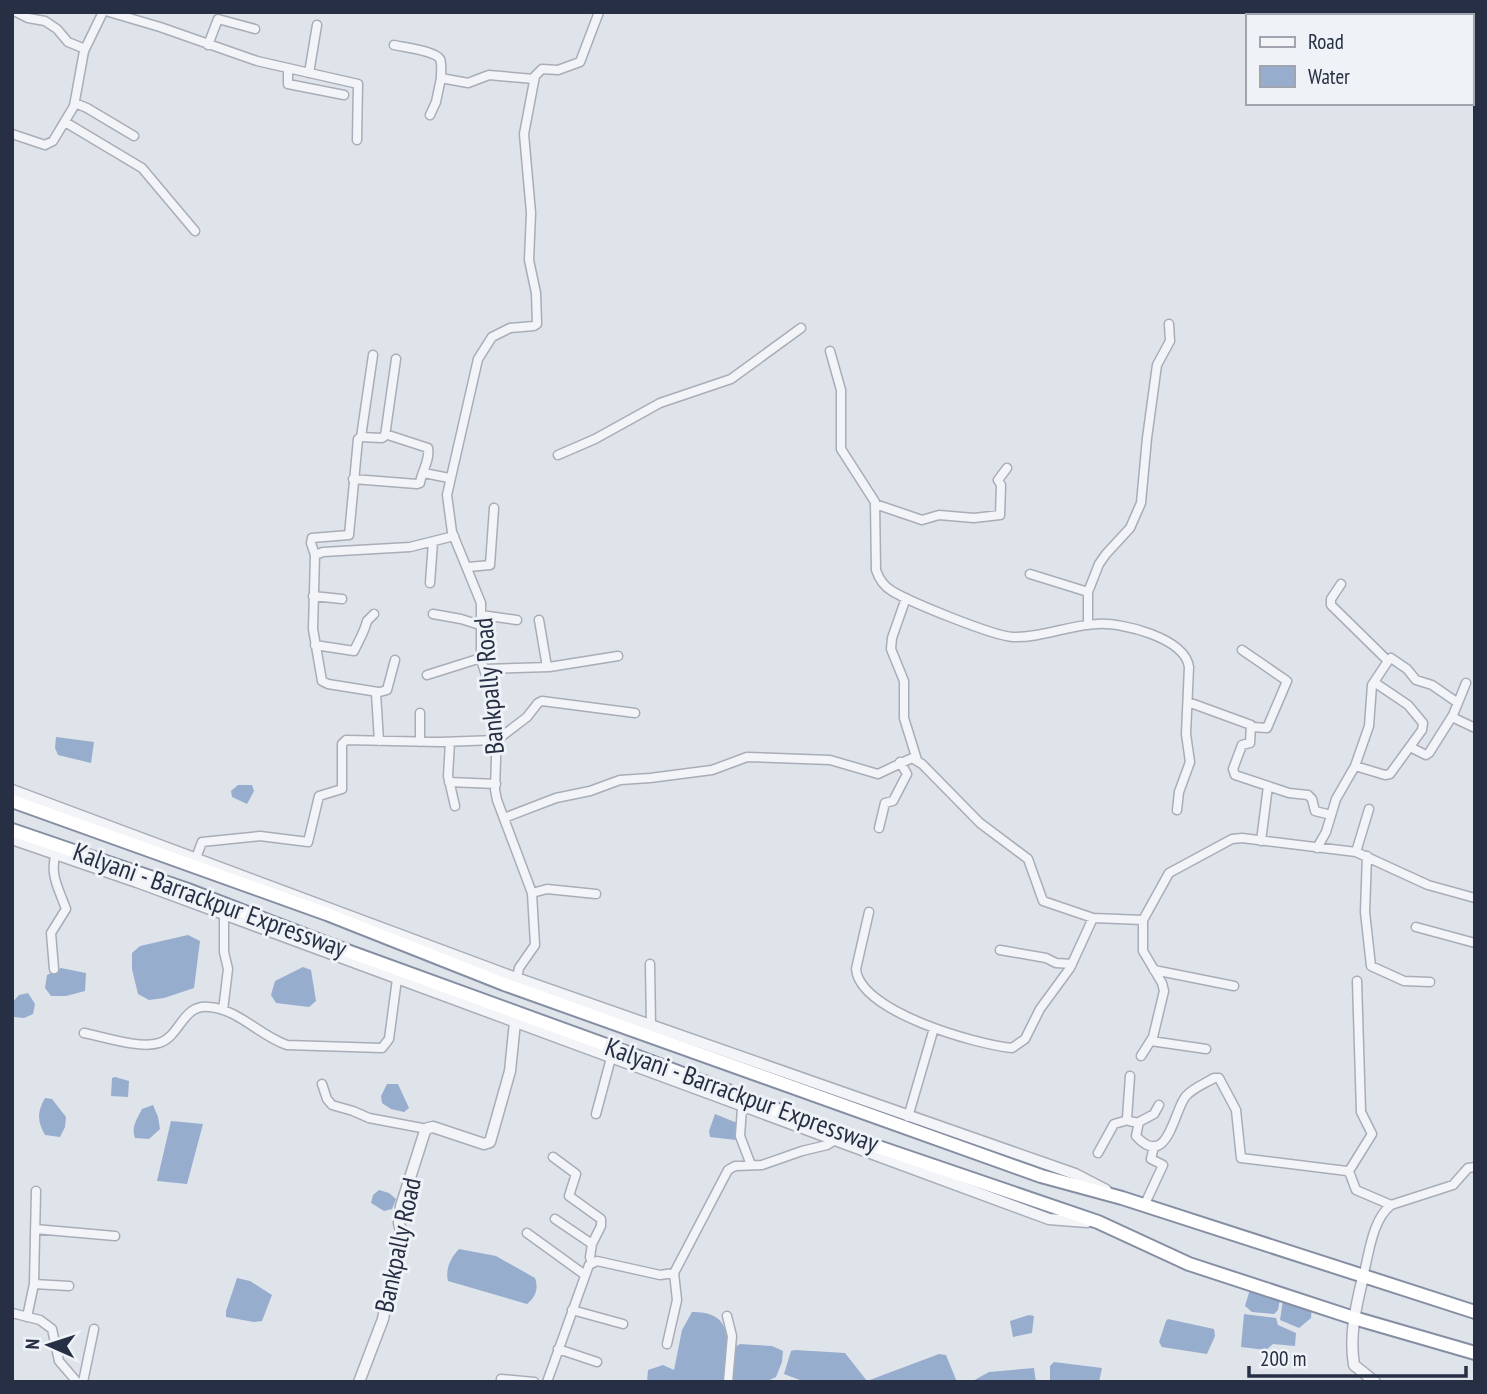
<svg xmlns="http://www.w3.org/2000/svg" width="1487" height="1394" font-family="'PT Sans Narrow',sans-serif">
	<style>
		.water { fill: #96adce }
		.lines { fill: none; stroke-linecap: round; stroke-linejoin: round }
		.minor-casing { stroke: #a8adb8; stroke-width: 11 }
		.tertiary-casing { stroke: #a8adb8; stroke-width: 13 }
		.trunk-casing { stroke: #858ea2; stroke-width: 16 }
		.minor { stroke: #f2f4f8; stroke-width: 8 }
		.tertiary { stroke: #f2f4f8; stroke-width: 10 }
		.trunk { stroke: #fff; stroke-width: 12 }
		.labels { text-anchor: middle; stroke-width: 6; stroke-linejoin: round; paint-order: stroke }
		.street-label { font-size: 26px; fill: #262f43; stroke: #eff2f7 }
	</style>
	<rect width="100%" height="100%" fill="#dfe3ea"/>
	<path class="water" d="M56,737L94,742L91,763L58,755L55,748Z
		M238,785H252L254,791L247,804L232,797L231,791Z
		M188,935L200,941L194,988L164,998L149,1000L138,994L132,969V953L140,946Z
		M303,967L311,970L316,1001L309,1007L276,1003L271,995L275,981Z
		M61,968L86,973L85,991L66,996H51L45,988L47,975Z
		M28,993L35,1004L33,1014L24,1018L14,1017L12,1003L19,995Z
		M115,1077L129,1081L128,1097L111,1096L112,1078Z
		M387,1084H398L409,1108L404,1112L391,1109L382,1103L381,1096Z
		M45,1098L52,1099L66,1117L65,1127L60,1137L45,1135C37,1121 37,1112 45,1098Z
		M153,1105L158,1117L160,1129L149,1139L135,1138C131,1127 137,1119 142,1109Z
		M715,1114L742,1125L736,1140L710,1137L709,1131Z
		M171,1121L203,1124L187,1184L157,1181Z
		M379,1190L389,1193L396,1199L392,1209L384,1211L371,1203L373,1195Z
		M459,1249L496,1256L535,1278C539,1290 535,1297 527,1304L448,1281C445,1269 451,1257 459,1249Z
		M237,1278L250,1281L272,1295L262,1321L254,1322L226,1317V1311Z
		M1251,1286L1282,1289L1278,1310L1274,1314L1252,1312L1245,1306Z
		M1283,1300L1312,1306L1311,1318L1299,1328L1280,1320Z
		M692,1312C738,1311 727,1349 725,1382H647L648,1370L663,1365L674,1370L682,1330Z
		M1244,1314L1276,1318L1278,1325L1296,1333L1295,1346L1273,1344L1266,1350L1241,1347Z
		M1029,1315L1034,1316L1032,1333L1013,1337L1010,1321Z
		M1168,1319L1214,1329L1215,1336L1207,1354L1162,1347L1159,1342L1166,1321Z
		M740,1344L772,1346L783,1351L782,1362L776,1377L765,1382H731L735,1347Z
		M795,1350L845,1353L867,1381L939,1354L946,1355L957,1382H805L784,1374L791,1351Z
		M1054,1362L1102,1368L1099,1382H1050V1366Z
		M1034,1368L1036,1382H971L989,1372Z"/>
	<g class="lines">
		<g class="minor-casing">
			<path id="minor" d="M16,12L28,18L45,21L57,29L68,42L85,49
				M109,12L160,27L257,61L358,84L357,140
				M208,45L218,19L255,29
				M394,45C403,47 435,51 440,59C442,63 441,73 441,78
				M288,69V84L344,95
				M309,73L317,25
				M75,103L87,108L134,136
				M430,115L436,102L441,78L468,83L489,75L534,79
				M65,122L142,168L195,231
				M12,134L45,145L53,141L74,106L84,51L103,12
				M830,351L841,390V449L875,502L876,570C879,579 885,587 892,591C910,602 993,636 1013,637C1042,638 1069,625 1097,624C1122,622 1185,638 1189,667L1186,734L1190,762L1179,792L1177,810
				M361,437L373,355
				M558,455L595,439L660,403L731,379L801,328
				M424,473L449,478
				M353,479L417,484L420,483C422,470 430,461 428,448L385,434
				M875,504L922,520L939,515L974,518L1000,515L1001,485L998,480L1007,468
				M315,555L311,543L312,538L349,535L358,439L361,437L382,438L385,436L396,359
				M468,567L490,565L494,508
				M1030,574L1088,592
				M430,583L433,542
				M1341,584L1331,599V605L1388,661
				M313,596L342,599
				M906,598L892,638L891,649L904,681V718L917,760
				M433,614L461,619L480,625
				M481,615L517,620
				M539,620L547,667
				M1088,625V592L1099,564L1106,554L1130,528L1141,503L1147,438L1157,365L1170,341L1169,324
				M315,645L354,651C359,640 364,633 367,621L374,614
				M1242,650L1287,681L1267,728L1252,727
				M485,669L549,667L618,656
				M427,675L481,658
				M378,692L328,684L322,681L313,629L315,555L323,552L410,547L454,536
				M1188,702L1251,725L1250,743L1242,745L1233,769L1235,775L1289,793L1308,795L1312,799L1315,811L1331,815
				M420,713V742
				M1452,717L1475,728
				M379,741L376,693L387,690L395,660
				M450,742L448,776L455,806
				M1410,747L1426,755L1429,753L1453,715L1466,683
				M1355,766L1385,775L1390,774L1422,730L1423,723L1408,705L1374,682
				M449,782L496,784
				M504,818L556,798L590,791L620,780L650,778L712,770L747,757L830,760L878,774L912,758L922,764L980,823L1028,859L1043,901L1093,918L1143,920L1169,873L1232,839L1242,838L1356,852L1428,885L1475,898
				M879,828L885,803L893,801L907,774L900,762
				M1261,841L1268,786
				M1317,848L1326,832L1336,799L1355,766L1369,726L1372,685L1388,661L1391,658L1407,669L1416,680L1432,685L1458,703
				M1356,852L1369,809
				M1367,856L1365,912L1371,966L1404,981L1430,982
				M196,858L202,842L260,836L308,842L319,796L342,789V744L346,740L440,742L497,740L527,717L538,703L542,701L635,713
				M532,893L547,889L596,894
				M869,912L856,969C860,1012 975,1044 1012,1048L1025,1039L1040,1009L1070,968L1093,918
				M1416,927L1475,943
				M1000,950L1046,958L1056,963L1072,964
				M650,964L651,1026
				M54,969L51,933L66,909C59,889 49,874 56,853
				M1154,970L1234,986
				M517,978L519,968L535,945L532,893L497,800L495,790L497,727L489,684L481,660V603L452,532L447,495L478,359L492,337L510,328L534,326L537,324L536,293L529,260L531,213L524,134L535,76L542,69L558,70L580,62L599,12
				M223,1010L228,969L224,952V915
				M84,1033C104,1037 140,1049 159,1043C181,1036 182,1004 209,1007C238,1009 260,1036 287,1045L382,1048L389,1039L397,979
				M1151,1041L1206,1049
				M1141,1056L1153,1037L1164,991L1162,983L1143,951V920
				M1130,1076L1127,1118L1129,1121L1139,1123
				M322,1084L327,1099L332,1105L353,1111L369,1118L427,1129
				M1159,1105L1154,1114L1139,1122L1136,1136C1168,1171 1174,1109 1186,1096C1193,1088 1206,1083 1214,1078H1219L1236,1110L1241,1158L1347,1171L1350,1174L1356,1190L1391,1205
				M742,1108L740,1136L751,1165
				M596,1114L611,1058
				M908,1117L934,1028
				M1098,1153L1114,1124L1128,1120
				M553,1157L576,1174L569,1196L601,1219V1226L592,1244
				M1349,1171L1372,1134L1361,1112L1357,981
				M1144,1206L1163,1165L1151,1159L1154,1146
				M555,1219L592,1244L590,1257L592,1263
				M35,1229L115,1236
				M527,1233L585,1275
				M1363,1277C1369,1254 1372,1220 1391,1205L1453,1185L1468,1168L1475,1167
				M34,1284L69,1286
				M572,1310L623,1324
				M12,1313L40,1320L52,1329L59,1361L77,1382
				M727,1316L732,1336L728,1382
				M27,1317L34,1284L36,1191
				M667,1344L677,1300L674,1273
				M558,1349L597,1362
				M501,1379L534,1382
				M83,1382L94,1329
				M547,1382L589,1265L597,1261L660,1275L674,1273L728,1170L735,1166L762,1165L802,1151L827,1145L835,1140"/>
		</g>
		<g class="tertiary-casing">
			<path id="tertiary" d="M12,790L505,974L1075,1174L1106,1190
				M12,839L137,882L1049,1219L1087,1222
				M1363,1277C1356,1307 1349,1334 1354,1365L1375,1382
				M359,1382L383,1319L391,1278L403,1238L399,1223L401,1206L425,1131L428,1128L433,1127L484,1144L490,1142L510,1071L515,1022"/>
		</g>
		<g class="trunk-casing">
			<path id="trunk" d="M12,801L327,914L504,984L1041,1176L1122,1198L1475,1312
				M12,830L188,890L328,944L625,1052L843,1135L1098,1222L1189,1264L1354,1318L1475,1353"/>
		</g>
		<use href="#minor" class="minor"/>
		<use href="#tertiary" class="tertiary"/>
		<use href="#trunk" class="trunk"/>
	</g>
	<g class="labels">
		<g class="street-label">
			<text transform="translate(489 686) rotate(-95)" y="9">Bankpally Road</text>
			<text transform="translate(210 900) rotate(20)" y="9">Kalyani - Barrackpur Expressway</text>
			<text transform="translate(742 1095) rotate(20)" y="9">Kalyani - Barrackpur Expressway</text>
			<text transform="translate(398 1245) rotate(-78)" y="9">Bankpally Road</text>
		</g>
	</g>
	<rect width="1487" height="1394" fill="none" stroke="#262f43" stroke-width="28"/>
	<rect x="1246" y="14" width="228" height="91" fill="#eff2f7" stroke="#9fa4af" stroke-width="2"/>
	<rect x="1260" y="37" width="35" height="10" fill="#f2f4f8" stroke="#9fa4af" stroke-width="2"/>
	<text x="1308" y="49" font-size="21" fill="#262f43">Road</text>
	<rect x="1260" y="66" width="35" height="21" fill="#96adce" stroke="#9fa4af" stroke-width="2"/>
	<text x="1308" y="84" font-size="21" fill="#262f43">Water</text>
	<g transform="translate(49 1345) rotate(273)" stroke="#eff2f7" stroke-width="5" paint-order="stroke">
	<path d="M0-5L12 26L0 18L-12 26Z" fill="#262f43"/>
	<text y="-10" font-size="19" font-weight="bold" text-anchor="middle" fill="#262f43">N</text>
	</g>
	<path d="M1249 1366v10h217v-10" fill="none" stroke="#262f43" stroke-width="3.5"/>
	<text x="1260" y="1366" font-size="21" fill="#262f43" stroke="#eff2f7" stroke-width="5" paint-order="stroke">200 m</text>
</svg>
